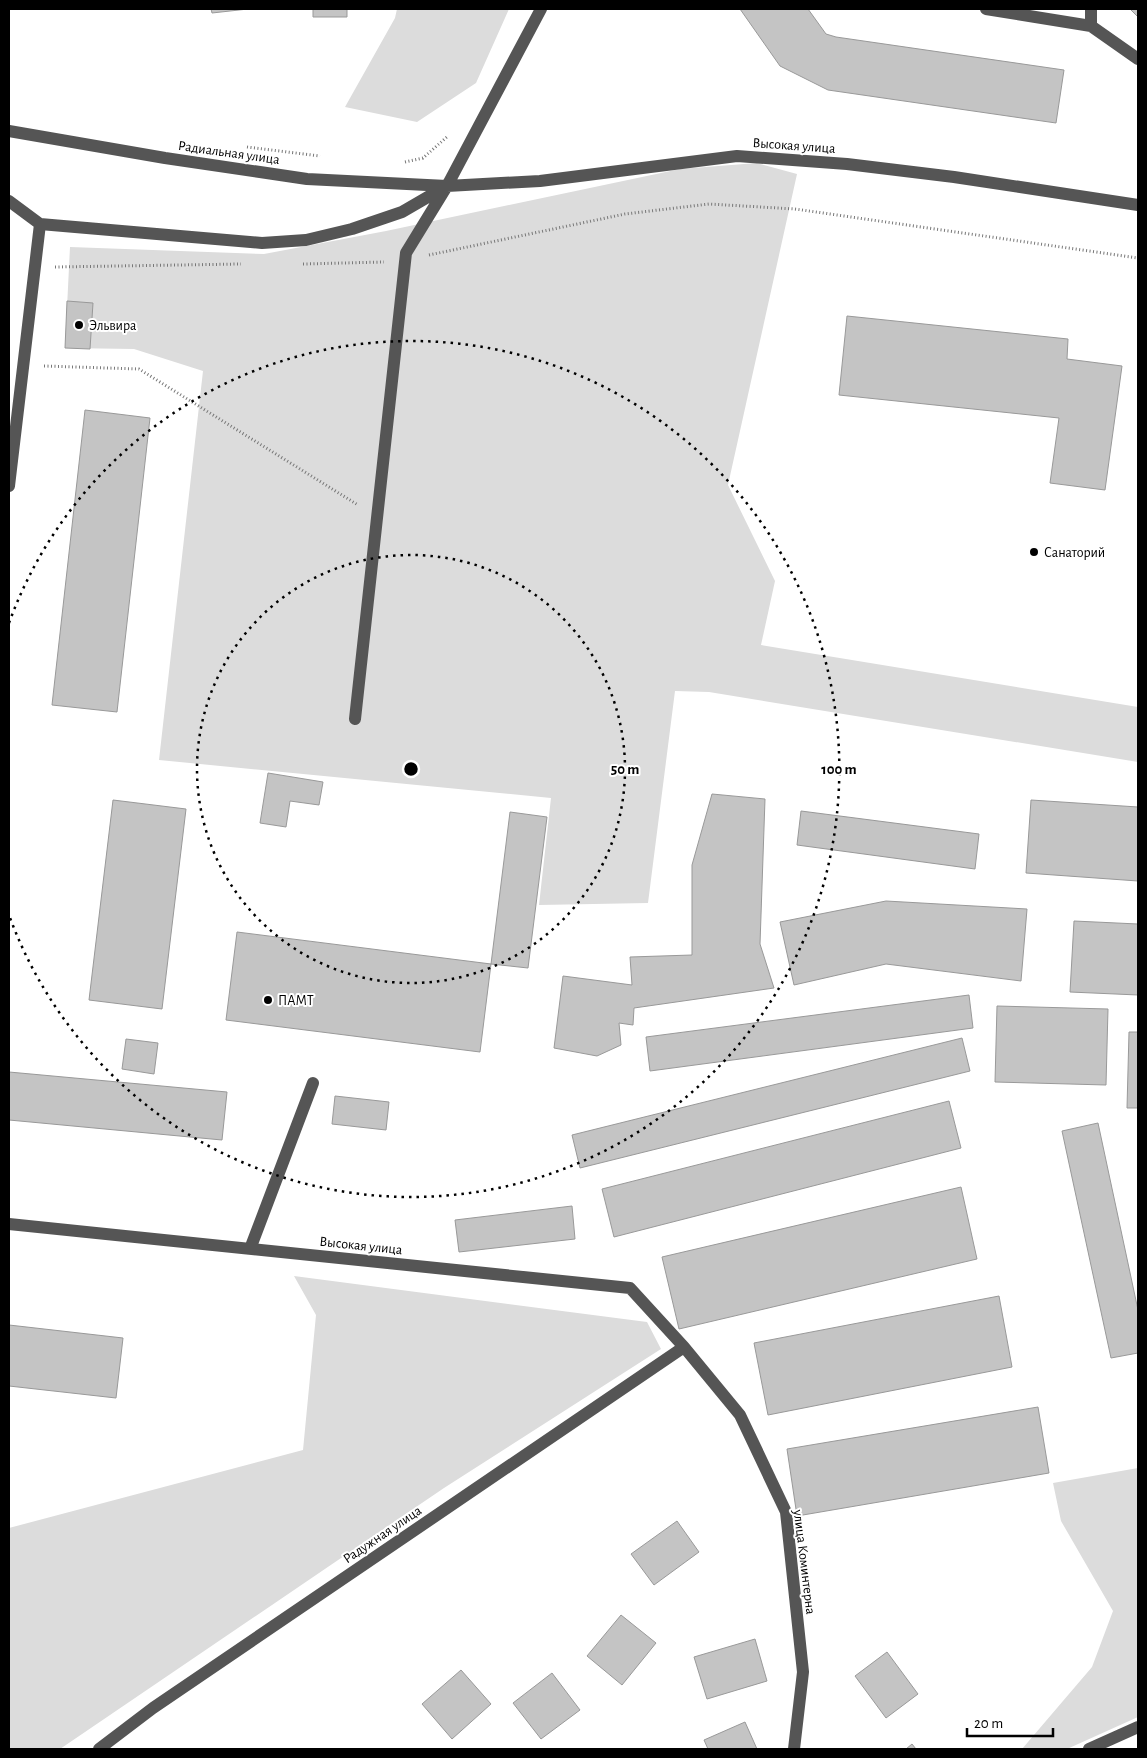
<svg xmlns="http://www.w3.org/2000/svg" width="1147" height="1758" font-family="'Alegreya Sans',sans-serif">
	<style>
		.green { fill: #dcdcdc }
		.building { fill: #c4c4c4; stroke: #999 }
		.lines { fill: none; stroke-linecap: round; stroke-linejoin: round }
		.path { stroke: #777; stroke-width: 3; stroke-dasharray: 1 2.5; stroke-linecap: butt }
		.minor { stroke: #555; stroke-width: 12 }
		.ring { fill: none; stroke: #000; stroke-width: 2.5; stroke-dasharray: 2.5 5 }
		.poi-dot { fill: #000; stroke: #fff; stroke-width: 2 }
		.labels { text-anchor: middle; stroke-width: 4; stroke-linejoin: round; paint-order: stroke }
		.street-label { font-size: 14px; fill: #000; stroke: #fff }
		.poi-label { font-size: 14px; fill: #000; stroke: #fff; text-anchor: start }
		.centre { fill: #000; stroke: #fff; stroke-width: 2.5 }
		.ring-label { font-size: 15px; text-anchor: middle; font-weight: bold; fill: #000; stroke: #fff; stroke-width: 4; stroke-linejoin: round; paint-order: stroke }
	</style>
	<rect width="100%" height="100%" fill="#fff"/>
	<path class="green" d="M397,9H509L476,83L417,122L345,107L395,18Z
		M757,163L797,174L728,485L775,581L761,645L1138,707V762L709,692L675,691L648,903L539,905L551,798L159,760L203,371L134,349L65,348L70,247L264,254L386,231L680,169Z
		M294,1276L647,1322L661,1349L444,1488L60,1749H9V1528L303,1450L316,1315Z
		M1138,1468V1717L1067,1749H1022L1092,1667L1113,1611L1061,1521L1053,1483Z"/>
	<path class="building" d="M211,9H248L212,13Z
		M313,9H347V17H313Z
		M740,9H808L826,34L836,37L1064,70L1056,123L828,90L780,66Z
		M1130,9H1138V17Z
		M67,301L93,303L90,349L65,348Z
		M847,316L1068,339L1067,359L1122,366L1105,490L1050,483L1059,418L839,395Z
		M85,410L150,418L117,712L52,705Z
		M268,773L323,782L319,805L290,801L286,827L260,823Z
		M712,794L765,799L760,944L774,988L634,1008L633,1025L619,1023L621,1045L597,1056L554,1048L563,976L632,985L630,957L692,955V865Z
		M113,800L186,809L162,1009L89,1000Z
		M1031,800L1138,807V881L1026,873Z
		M801,811L979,834L975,869L797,845Z
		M510,812L547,817L528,968L491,964Z
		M886,901L1027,909L1021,981L886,964L794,985L780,922Z
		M1074,921L1138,924V995L1070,992Z
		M237,932L491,964L480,1052L226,1020Z
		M969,995L973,1028L650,1071L646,1037Z
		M997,1006L1108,1009L1106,1085L995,1082Z
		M1129,1032H1138V1108H1127Z
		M962,1038L970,1071L580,1168L572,1135Z
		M126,1039L158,1043L154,1074L122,1069Z
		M9,1072L227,1092L222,1140L9,1120Z
		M335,1096L389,1102L386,1130L332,1124Z
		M949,1101L961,1148L614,1237L602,1189Z
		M1098,1123L1138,1310V1353L1111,1358L1062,1131Z
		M961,1187L977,1259L679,1329L662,1257Z
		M572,1206L575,1239L459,1252L455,1220Z
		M999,1296L1012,1367L768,1415L754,1343Z
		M9,1325L123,1338L116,1398L9,1386Z
		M1038,1407L1049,1473L797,1516L787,1449Z
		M677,1521L699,1552L654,1585L631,1554Z
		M621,1615L656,1643L622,1685L587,1656Z
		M755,1639L767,1681L707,1699L694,1657Z
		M887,1652L918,1694L886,1718L855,1676Z
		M461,1670L491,1704L452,1739L422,1704Z
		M552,1673L580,1710L541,1739L513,1703Z
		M745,1722L757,1749H708L704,1740Z
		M912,1744L916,1749H906Z"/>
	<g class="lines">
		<path class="path" d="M247,147L320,156
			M405,162L423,158L448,136
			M429,255L625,214L709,204L795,209L1138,258
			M303,264L384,262
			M55,267L241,264
			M44,366L139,369L358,505"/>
		<path class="minor" d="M986,9L1091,26L1138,59
			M1091,9V26
			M9,131L165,158L307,179L447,186L540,181L737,156L847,164L954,177L1138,205
			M9,201L40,224
			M40,224L262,243L306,240L352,229L402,212L445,187
			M9,486L40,224
			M355,719L406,253L447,186L541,9
			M9,1224L630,1288L684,1347L740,1415L786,1512L803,1672L794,1749
			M250,1249L313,1083
			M99,1749L153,1708L684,1347
			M1089,1749L1138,1727"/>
	</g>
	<g class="ring">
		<circle cx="411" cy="769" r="214"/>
		<path d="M9 623A428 428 0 1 1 9 915"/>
	</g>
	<g class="poi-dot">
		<circle cx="79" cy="325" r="5"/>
		<circle cx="1034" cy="552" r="5"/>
		<circle cx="268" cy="1000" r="5"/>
	</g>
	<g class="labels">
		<g class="street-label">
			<text transform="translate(794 145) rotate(4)" y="5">Высокая улица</text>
			<text transform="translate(229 152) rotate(8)" y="5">Радиальная улица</text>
			<text transform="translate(361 1245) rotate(6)" y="5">Высокая улица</text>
			<text transform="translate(382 1534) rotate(-34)" y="5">Радужная улица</text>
			<text transform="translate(805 1562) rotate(83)" y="5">улица Коминтерна</text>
		</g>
		<g class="poi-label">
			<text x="89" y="330">Эльвира</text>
			<text x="1044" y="557">Санаторий</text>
			<text x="278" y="1005">ПАМТ</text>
		</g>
	</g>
	<circle cx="411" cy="769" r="8" class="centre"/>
	<g class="ring-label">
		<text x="625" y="774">50 m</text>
		<text x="839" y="774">100 m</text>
	</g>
	<rect width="1147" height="1758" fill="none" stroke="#000000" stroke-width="20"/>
	<path d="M967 1728v8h86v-8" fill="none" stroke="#000000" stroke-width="2.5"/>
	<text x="974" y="1728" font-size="15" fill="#000000" stroke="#ffffff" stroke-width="4" paint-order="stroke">20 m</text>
</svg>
